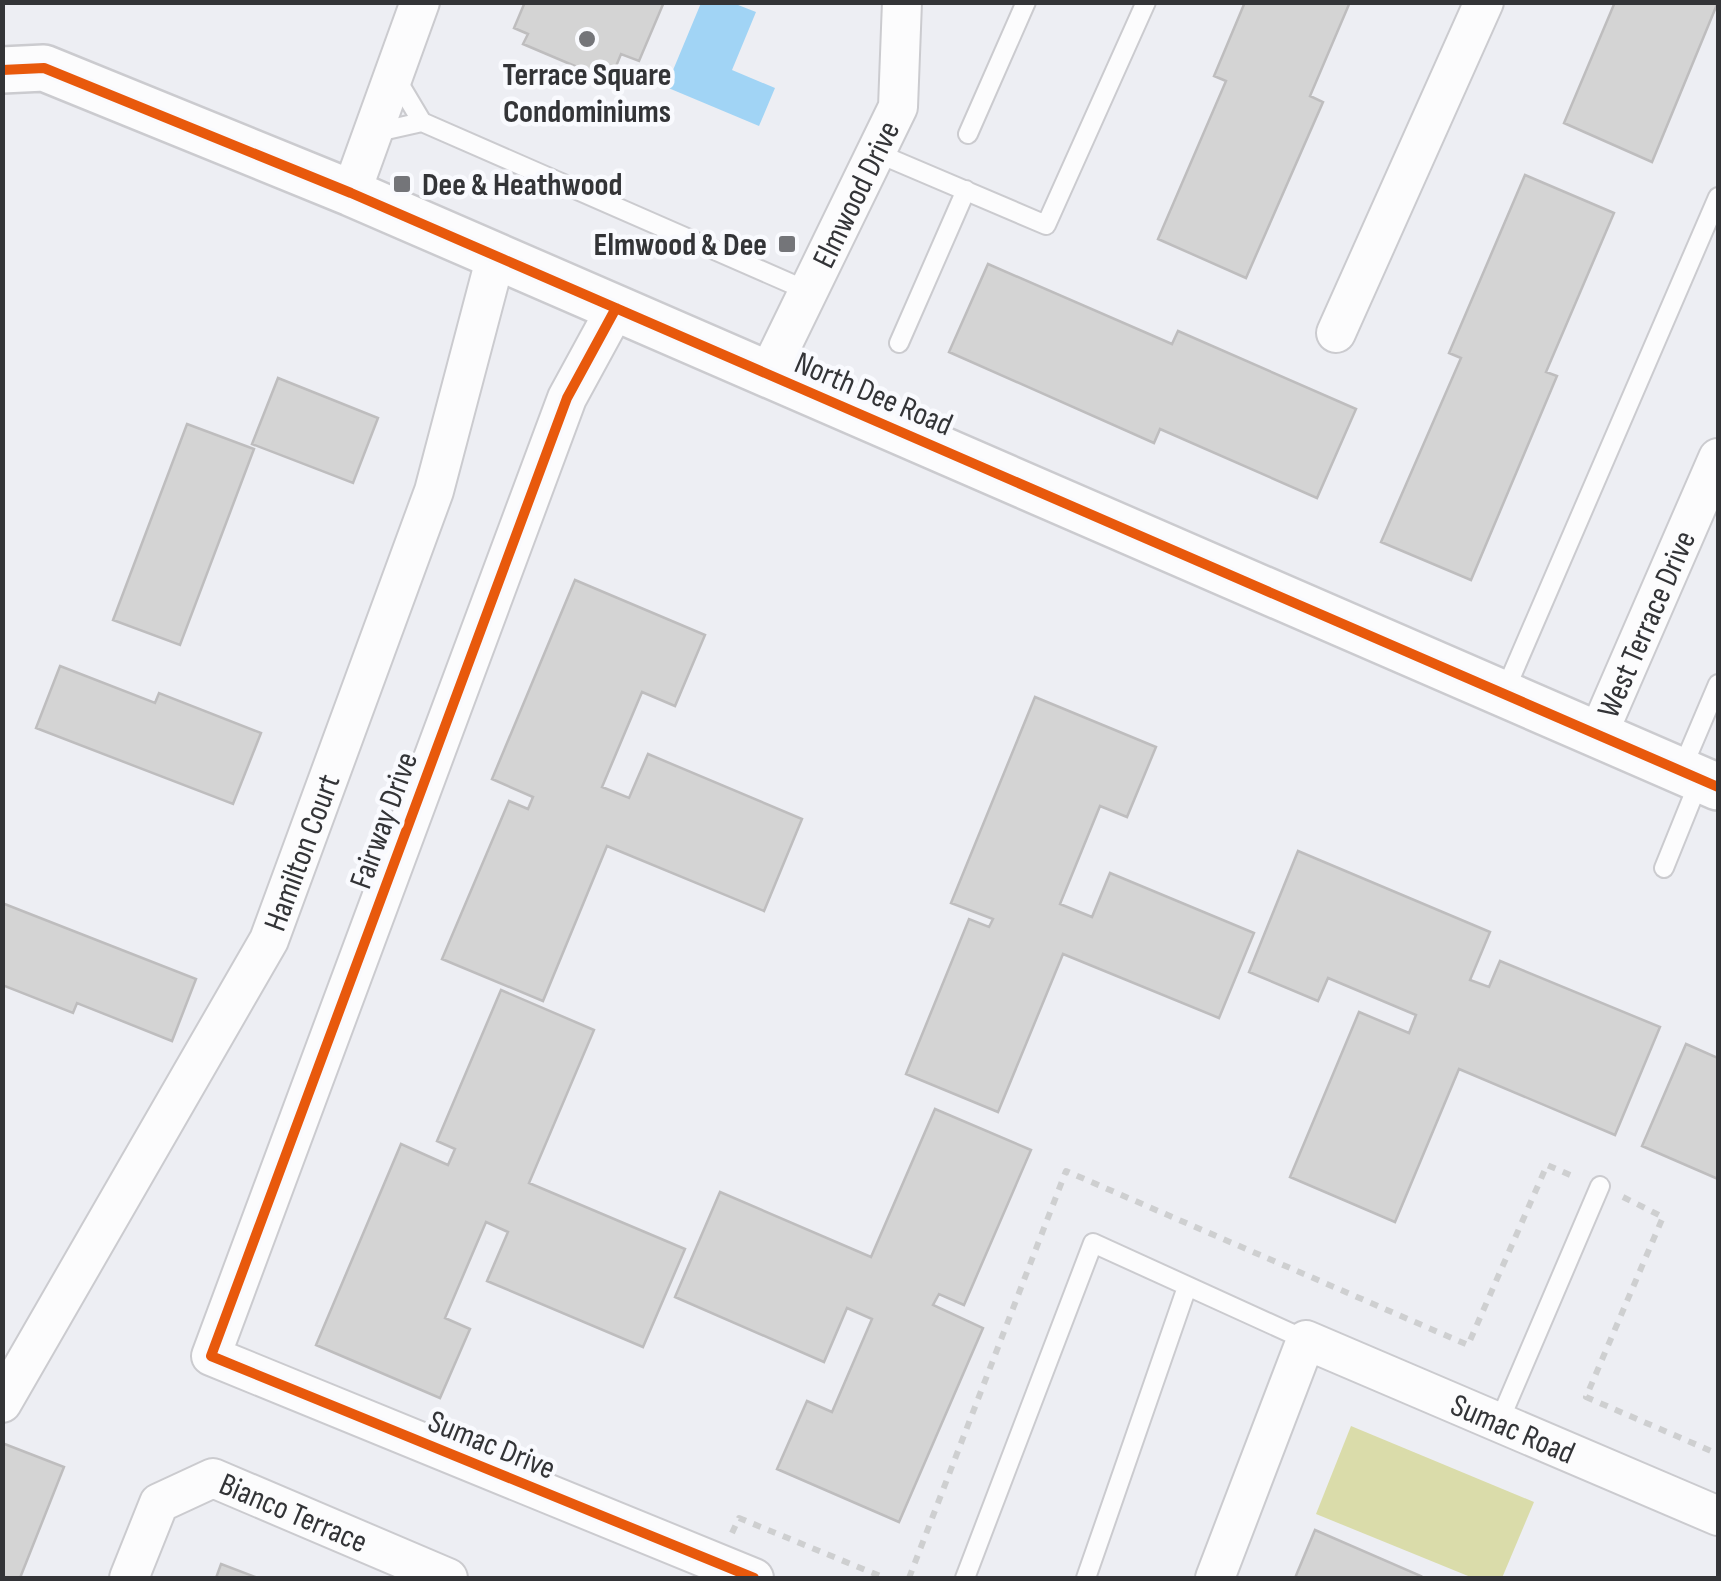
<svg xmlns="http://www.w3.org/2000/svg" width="1721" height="1581" font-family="'Sofia Sans Condensed',sans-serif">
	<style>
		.green { fill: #dadcaa }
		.water { fill: #a1d4f5 }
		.building { fill: #d4d4d4; stroke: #bebdbe; stroke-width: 2.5 }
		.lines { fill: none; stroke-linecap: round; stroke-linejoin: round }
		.service-casing { stroke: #cbcbcf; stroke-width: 22 }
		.minor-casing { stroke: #cbcbcf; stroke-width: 42 }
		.tertiary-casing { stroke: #cbcbcf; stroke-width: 50 }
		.path { stroke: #cecfd0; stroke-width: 6; stroke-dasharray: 8 8; stroke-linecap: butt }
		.service { stroke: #fcfcfd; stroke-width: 18 }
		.minor { stroke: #fcfcfd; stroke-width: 38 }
		.tertiary { stroke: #fcfcfd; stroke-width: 45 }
		.cycleway-casing { stroke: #f9fafe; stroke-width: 16 }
		.cycleway { stroke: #e8590c; stroke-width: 10 }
		.poi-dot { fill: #747579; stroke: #f9fafe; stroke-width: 4 }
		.labels { text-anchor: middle; stroke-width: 9; stroke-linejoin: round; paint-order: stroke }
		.poi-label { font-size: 32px; font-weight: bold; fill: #333437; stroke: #f9fafe }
		.street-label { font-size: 32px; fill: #333437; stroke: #f9fafe }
	</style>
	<rect width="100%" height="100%" fill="#edeef3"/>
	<path class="green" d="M1351,1426L1534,1502L1502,1578H1473L1316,1514Z"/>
	<path class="water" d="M701,3H733L756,12L732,70L775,88L759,126L666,87Z"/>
	<path class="building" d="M525,2H664L639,61L621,54L610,81L523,44L528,34L514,28Z
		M1245,2H1350L1310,96L1323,102L1246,278L1158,239L1226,81L1214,76Z
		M1615,2H1718L1652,162L1564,123Z
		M1525,175L1614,213L1546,372L1557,376L1471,580L1381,542L1461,358L1449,353Z
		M988,264L1172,344L1178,331L1356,409L1317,498L1160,429L1154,443L949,352Z
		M278,378L378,418L353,483L252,444Z
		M187,424L254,449L180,645L113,620Z
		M575,580L705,635L675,706L642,692L602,787L629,798L648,754L802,819L764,911L607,846L543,1001L442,959L509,801L528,809L533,797L492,779Z
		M60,666L155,703L159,693L261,733L233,804L36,728Z
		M1035,697L1156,747L1127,817L1100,806L1060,904L1092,917L1110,873L1254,933L1219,1018L1063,954L998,1112L906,1074L969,919L989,927L993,919L951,903Z
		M1298,851L1490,932L1470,980L1489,987L1500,961L1660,1027L1615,1135L1459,1069L1395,1222L1290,1177L1359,1012L1409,1033L1416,1015L1328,978L1318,1001L1249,972Z
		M2,903L196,979L172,1041L77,1003L73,1013L2,985Z
		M501,990L594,1030L529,1183L685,1249L643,1347L487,1281L508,1232L486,1222L445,1318L470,1329L440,1398L316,1345L401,1144L448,1165L455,1149L437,1141Z
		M1686,1044L1718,1058V1179L1642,1146Z
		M935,1109L1031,1150L964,1305L939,1294L933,1305L983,1328L899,1522L777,1469L807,1401L832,1412L872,1319L847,1308L824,1362L675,1297L720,1192L871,1257Z
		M2,1443L64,1467L20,1578H2Z
		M1315,1530L1421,1576L1420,1578H1295Z
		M221,1564L258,1578H216Z"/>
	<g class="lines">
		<g class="service-casing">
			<path id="service" d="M397,80L422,122L808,291
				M373,133L422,122
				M968,134L1026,2
				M877,153L1046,225L1146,2
				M899,343L966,190
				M1504,693L1718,197
				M1681,771L1718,684
				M1664,868L1700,779
				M1499,1422L1600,1186
				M965,1578L1093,1243L1306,1340
				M1086,1578L1187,1287"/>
		</g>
		<g class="minor-casing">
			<g id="minor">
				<path d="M351,193L420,2"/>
				<path d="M616,308L567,398L211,1356L754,1578"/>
				<path d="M1336,333L1484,2"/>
				<path id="s1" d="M768,374L898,107L902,2"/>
				<path id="s2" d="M1598,734L1718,458"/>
				<path id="s3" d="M2,1403L269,940L434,491L496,256"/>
				<path id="s4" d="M129,1578L159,1503L213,1478L448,1578"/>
				<path id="s5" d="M1215,1578L1306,1340L1718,1516"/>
			</g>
		</g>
		<g class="tertiary-casing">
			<path id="tertiary" d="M2,70L44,68L351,193L1718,787"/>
		</g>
		<path class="path" d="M1623,1197L1663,1217L1586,1397L1718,1454
			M732,1533L739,1518L885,1578
			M909,1578L1066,1171L1468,1345L1547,1165L1575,1177"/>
		<use href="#service" class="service"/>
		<use href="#minor" class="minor"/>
		<use href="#tertiary" class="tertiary"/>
		<g class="cycleway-casing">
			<path id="cycleway" d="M2,70L44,68L351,193L1718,787
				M616,308L567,398L211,1356L754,1578"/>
		</g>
		<use href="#cycleway" class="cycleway"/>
	</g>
	<g class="poi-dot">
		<circle cx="587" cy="39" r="10"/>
		<rect x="392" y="174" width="20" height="20" rx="5"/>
		<rect x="777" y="234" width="20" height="20" rx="5"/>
	</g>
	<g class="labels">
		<g class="poi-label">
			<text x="587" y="85">Terrace Square<tspan x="587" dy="37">Condominiums</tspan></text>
			<text x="422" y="195" text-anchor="start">Dee &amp; Heathwood</text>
			<text x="767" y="255" text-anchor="end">Elmwood &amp; Dee</text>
		</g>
		<g class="street-label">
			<text dy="11" stroke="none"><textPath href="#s1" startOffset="200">Elmwood Drive</textPath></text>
			<text transform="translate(874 393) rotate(23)" y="11">North Dee Road</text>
			<text dy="11" stroke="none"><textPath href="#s2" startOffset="120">West Terrace Drive</textPath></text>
			<text transform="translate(383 820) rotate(-70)" y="11">Fairway Drive</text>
			<text dy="11" stroke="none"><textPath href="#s3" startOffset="628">Hamilton Court</textPath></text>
			<text dy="11" stroke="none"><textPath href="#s5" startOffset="480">Sumac Road</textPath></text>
			<text transform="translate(492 1444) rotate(22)" y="11">Sumac Drive</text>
			<text dy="11" stroke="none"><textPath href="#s4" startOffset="228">Bianco Terrace</textPath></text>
		</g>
	</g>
	<rect width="1721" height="1581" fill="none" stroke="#333437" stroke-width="10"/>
</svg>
